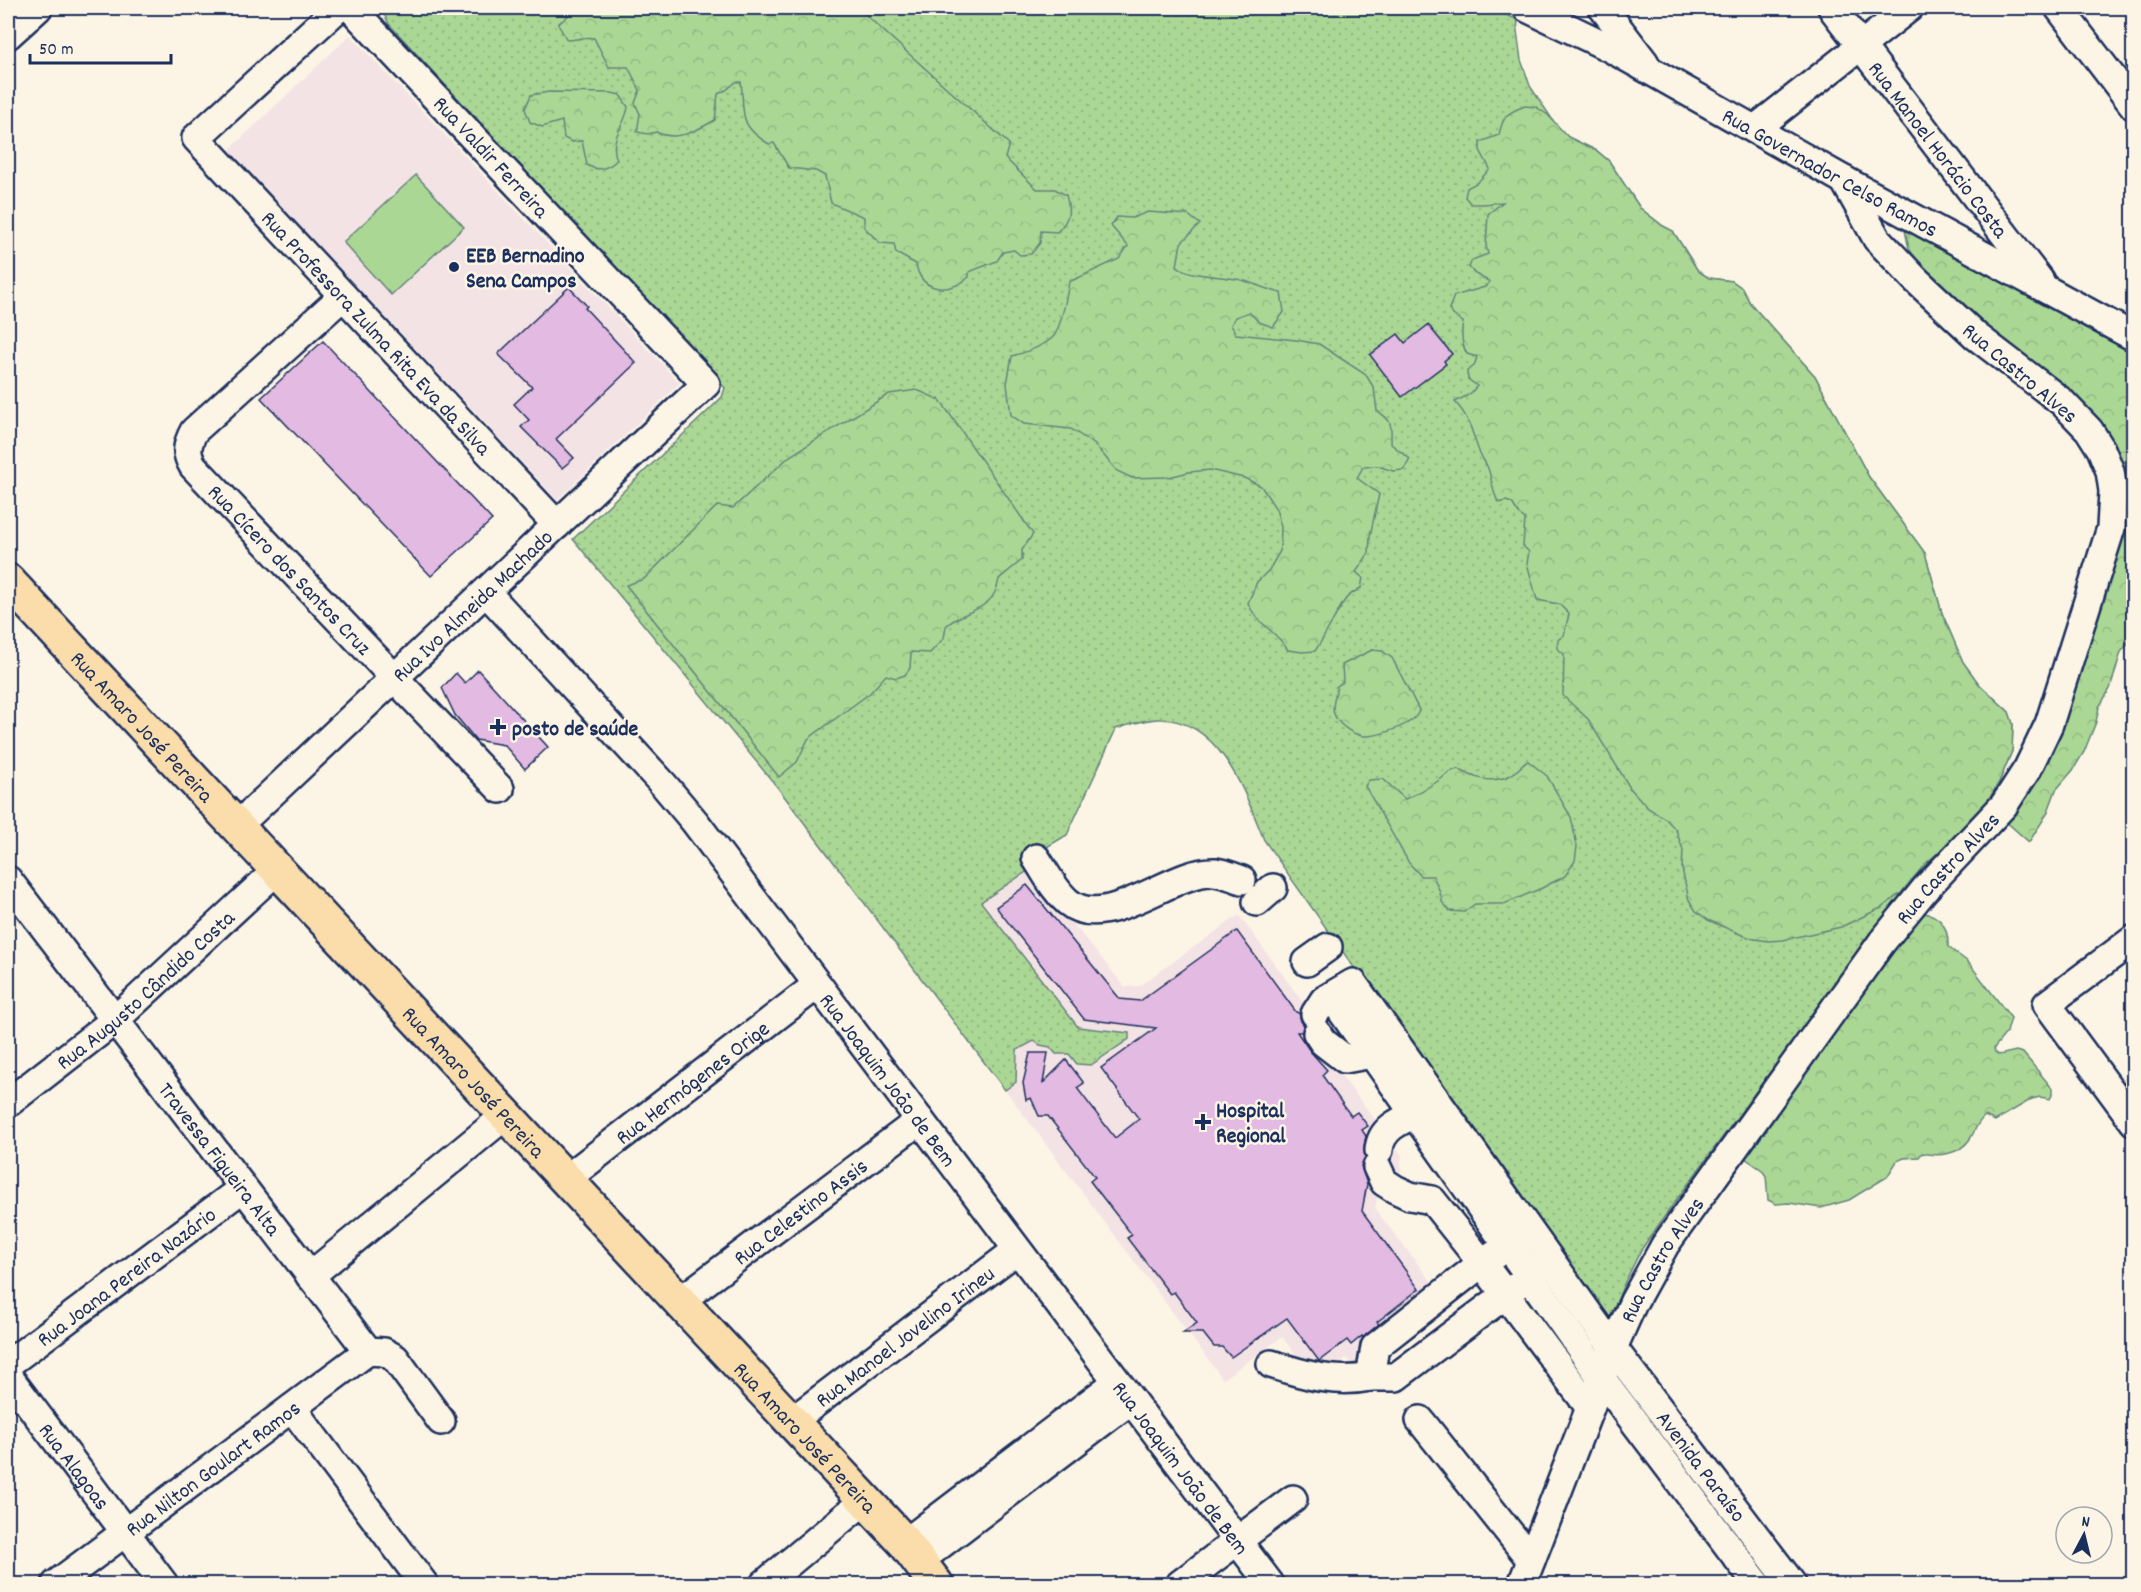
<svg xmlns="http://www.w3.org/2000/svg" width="2141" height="1592" font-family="Dekko,sans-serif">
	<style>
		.built { fill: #f4e3e4 }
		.grass { fill: url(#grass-dots); stroke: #63837a; stroke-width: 1.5 }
		.forest { fill: url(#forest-crowns); stroke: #63837a; stroke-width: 1.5 }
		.pitch { fill: #abd795; stroke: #63837a; stroke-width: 1.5 }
		.building { fill: #e3bae2; stroke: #1b2f5e; stroke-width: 1.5 }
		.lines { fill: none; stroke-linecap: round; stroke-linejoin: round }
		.minor-casing { stroke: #1b2f5e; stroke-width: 32 }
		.major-casing { stroke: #1b2f5e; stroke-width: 38 }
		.minor { stroke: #fcf5e5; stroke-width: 27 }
		.major { stroke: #fbddab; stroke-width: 33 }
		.poi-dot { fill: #1b2f5e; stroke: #fcf5e5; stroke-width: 2 }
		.labels { text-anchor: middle; stroke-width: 5; stroke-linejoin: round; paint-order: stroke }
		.street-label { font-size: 22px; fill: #1b2f5e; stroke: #fcf5e5 }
		.poi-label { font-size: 22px; font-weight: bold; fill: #1b2f5e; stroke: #fcf5e5; text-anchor: start }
	</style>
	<defs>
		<pattern id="grass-dots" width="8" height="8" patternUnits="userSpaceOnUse" patternTransform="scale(1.5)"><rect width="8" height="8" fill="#abd795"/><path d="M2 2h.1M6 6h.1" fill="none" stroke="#93b983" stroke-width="1.8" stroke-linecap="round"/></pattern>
		<pattern id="forest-crowns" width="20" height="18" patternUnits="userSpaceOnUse" patternTransform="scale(1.5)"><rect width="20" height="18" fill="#abd795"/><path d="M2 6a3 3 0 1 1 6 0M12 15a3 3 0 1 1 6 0" fill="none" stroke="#93b983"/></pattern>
	</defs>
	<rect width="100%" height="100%" fill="#fcf5e5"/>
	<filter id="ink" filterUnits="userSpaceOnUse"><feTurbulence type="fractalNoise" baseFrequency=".0167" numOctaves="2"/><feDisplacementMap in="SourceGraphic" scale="12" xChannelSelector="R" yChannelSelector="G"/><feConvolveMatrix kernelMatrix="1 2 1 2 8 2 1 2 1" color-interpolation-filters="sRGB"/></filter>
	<g filter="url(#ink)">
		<path class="built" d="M350,35L680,383L557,500L229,150Z
			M1029,870L1125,987L1139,986L1239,915L1302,1001L1325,1004L1334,1016L1327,1057L1402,1155L1400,1180L1381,1179L1375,1209L1439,1291L1357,1370L1347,1358L1314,1378L1282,1337L1223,1379L1005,1090L1016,1082L1017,1050L1034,1041L1040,1045L1050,1047L1078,1027L981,902Z"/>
		<path class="grass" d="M381,8H1490L1518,20L1517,31L1521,60L1525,71L1530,86L1558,128L1568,137L1597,151L1609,161L1640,208L1663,226L1673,231L1698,271L1709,278L1732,281L1742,288L1750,303L1815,376L1869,477L1925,553L1942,613L1963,662L1979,684L2009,712L2013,724L2012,751L1999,782L1943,855L1883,918L1672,1206L1641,1250L1624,1284L1607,1326L1264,840C1245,793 1221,721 1161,719C1146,718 1130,725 1116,729L1067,835L1035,854L1029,870L981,902L1078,1027L1129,1033V1039L1091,1065L1077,1064L1069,1054H1056L1050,1047L1040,1045L1034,1041L1017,1050L1016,1082L1005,1090L778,788L573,539L710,409L722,397L725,388L389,24Z"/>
		<path class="forest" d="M577,8H858L1009,144L1005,158L1037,189H1055L1066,195C1071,212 1069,220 1057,232L1041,231L1040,243L1031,254L1020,255L1014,250L1003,252L997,261L969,272V277C950,294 921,293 916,264L896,253L894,244L880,243L864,227V217L831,203L825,176L816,171L789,168L774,143L769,144C737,125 745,114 741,82H736L726,90L718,94L715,120C696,131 677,142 656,132L648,134L637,132L640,114L635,103L640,90L628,67H609L594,38C584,36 577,40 567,40L558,24C566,19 569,13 577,8Z
			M549,92L612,93L620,95L628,107C625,127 608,138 617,160C607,169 599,172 587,165L582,141L572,142L564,138L562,121L542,127L530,122L525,109L531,95Z
			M1525,106L1536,107L1548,115L1568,137L1597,151L1609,161L1640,208L1663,226L1673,231L1698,271L1709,278L1732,281L1742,288L1750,303L1815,376L1869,477L1925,553L1942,613L1963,662L1979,684L2009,712L2013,724L2012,751L1999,782L1985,806L1966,829L1925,864L1901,893L1881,908L1841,927L1783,940L1768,941L1749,938L1708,920L1696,911L1689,900L1682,869L1683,850L1676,830L1666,819L1648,808L1630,788L1588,719L1563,696L1564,654L1557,648L1558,640L1564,635L1569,614L1559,604L1537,600L1527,563L1529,552L1523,546L1525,519L1519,514L1512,503L1506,501L1499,503C1491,491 1493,479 1487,466C1485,462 1482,458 1480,454C1472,434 1471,419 1455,402L1470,394L1477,386L1468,379L1467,371L1474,366L1477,357L1467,354C1461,344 1461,333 1463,322L1453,315L1449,309L1454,296L1485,287L1490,282L1475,274L1469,267L1472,260L1488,254L1486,246L1488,214L1503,202L1484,204H1471L1465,197L1467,188L1478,182L1490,169L1480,150V142L1499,135C1503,116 1506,113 1525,106Z
			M1148,212L1188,215L1200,224L1181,243L1177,266C1192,278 1224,275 1245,281C1257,285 1268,290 1281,293L1284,312L1273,327L1259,322L1249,312L1235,317L1231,325L1236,334L1296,340L1319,344L1366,375L1374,388L1377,411C1394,421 1391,426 1391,444L1410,459L1404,470L1393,471L1378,466L1363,467L1357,478L1379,494L1370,536L1369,553L1356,572L1363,578L1361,588C1356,591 1348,595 1345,600C1334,617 1326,635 1315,651L1302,652L1288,650C1277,632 1255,622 1248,603L1257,582L1269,570L1280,551L1281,527L1276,509L1261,486L1244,478L1210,470L1189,472L1169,477L1132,478L1117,471L1095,445L1071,429L1024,424L1011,415L1007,384L1012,356C1024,353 1045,346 1054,336C1061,326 1067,294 1069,282L1119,259L1128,246L1111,226L1117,217L1132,218Z
			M1903,221L2133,348V637L2121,652L2110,689L2099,707L2096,722L2084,752L2073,770L2056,790L2047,814L2029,842L2003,819L2027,790L2117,455L1934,284L1909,249Z
			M917,390L940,400L1033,534L1022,550V560L999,579C994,613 965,608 946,626L944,638L930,653L911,652L910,668L905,675L896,678L886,675L870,693L808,739L797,762L779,777L626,585L644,579L717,506L733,508L790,456L889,394Z
			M1372,650L1382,651L1392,658L1419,710C1417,724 1381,735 1368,736C1355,737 1339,726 1334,714C1331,706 1336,694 1337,686L1343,682L1342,665Z
			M1528,761L1547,776L1571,817L1577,846L1575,861L1565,876L1542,888L1504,904H1475L1464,912L1450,911L1442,902L1440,892L1433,876H1421L1409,863L1365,786L1369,780L1383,779L1405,799C1418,793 1430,787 1441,779C1447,774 1449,771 1458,769C1474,778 1490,784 1509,776C1516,773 1521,765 1528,761Z
			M1923,913C1941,914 1949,930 1948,947L1968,962L2011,1018L2007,1032L1994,1048L1995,1052L1999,1055L2016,1051L2023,1053L2052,1088V1095L2050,1099L2040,1097L2032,1099L1995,1121L1985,1116C1976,1123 1976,1130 1970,1139C1959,1155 1939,1157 1922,1153L1919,1157L1904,1158L1897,1161L1887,1177L1849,1200L1821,1208L1789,1203L1776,1204L1768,1200L1766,1176L1762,1170L1745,1158L1744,1152L1786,1091L1794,1088V1082L1918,915Z"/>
		<path class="pitch" d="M416,175L464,227L391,295L343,242Z"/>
		<path class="building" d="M569,287L587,306L585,308L636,363L556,439L574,458L562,468L521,427L529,420L514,404L532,387L498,354Z
			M1428,325L1452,354L1444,361L1446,364L1402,397L1370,355L1398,334L1405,343Z
			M323,341L492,520L431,576L261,398Z
			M478,670L548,747L525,769L504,745L476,740L455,715L442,688L456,673L465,683Z
			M1027,885L1120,999L1140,1001L1237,931L1296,1012L1299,1013L1301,1021L1304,1025L1302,1032H1297L1310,1051L1327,1070L1322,1075L1351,1116L1357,1112L1368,1126L1362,1130L1366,1136L1364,1147L1365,1157L1361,1166L1367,1184L1362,1211L1419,1289L1377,1322L1379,1324L1363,1338L1362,1336L1351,1345L1347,1340L1319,1361L1287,1318L1231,1357L1222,1347H1214L1203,1333H1183L1197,1323L1174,1292L1170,1294L1127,1238L1132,1235L1090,1181L1095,1177L1048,1116H1039L1031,1098L1026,1100L1023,1083L1030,1053H1048L1043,1083L1066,1060L1084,1083L1077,1088L1115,1138L1139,1119L1101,1068L1156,1028L1084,1019L996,907Z"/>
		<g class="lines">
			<g class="minor-casing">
				<g id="minor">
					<path id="s1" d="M338,8L196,138L557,525"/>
					<path id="s2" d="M1527,8L1610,48L1844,180L2134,337"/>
					<path d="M1603,8L1645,63"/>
					<path id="s3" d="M1832,8L2040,281"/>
					<path d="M2059,8L2134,106"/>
					<path d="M8,35L38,8"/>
					<path d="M1755,129L1909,8"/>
					<path id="s4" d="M343,296L194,431C187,444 185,453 193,466L500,789"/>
					<path id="s5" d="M486,592L664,785L695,822L1270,1584"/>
					<path id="s6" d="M236,827L706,384L351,8"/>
					<path d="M1036,858C1046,873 1054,890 1068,902C1106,934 1173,869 1215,872C1224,873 1234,877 1242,880"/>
					<path id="s7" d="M8,880L368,1351L384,1352L395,1358L441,1421"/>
					<path d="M1257,902L1273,888"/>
					<path d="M2134,939L2047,1004L2134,1122"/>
					<path d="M1307,962L1328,947"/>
					<path d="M1331,996L1602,1379L1757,1584"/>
					<path id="s8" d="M1315,1014L1324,1000L1353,983L1613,1348L1792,1584"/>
					<path d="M1317,1033L1323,1042L1345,1059L1372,1054L1384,1046"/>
					<path id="s9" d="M8,1103L115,1020L277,870"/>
					<path d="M1379,1150C1381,1124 1409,1118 1430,1107"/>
					<path d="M1377,1167L1384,1182L1395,1189L1410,1196L1432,1200L1482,1263L1590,1408"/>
					<path id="s10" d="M566,1179L817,985"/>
					<path d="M1522,1237L1482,1263L1375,1347L1370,1377H1396L1542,1267"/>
					<path d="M310,1276L506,1115"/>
					<path id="s11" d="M680,1301L920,1120"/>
					<path id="s12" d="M8,1364L243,1188"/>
					<path d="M1271,1364C1304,1375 1335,1384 1370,1377"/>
					<path id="s13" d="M8,1376L164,1584"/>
					<path d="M292,1408L424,1584"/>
					<path d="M1420,1420L1531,1560"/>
					<path id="s14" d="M792,1421L1017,1250"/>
					<path d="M905,1543L1117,1382"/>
					<path d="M919,1561L1131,1400"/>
					<path id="s15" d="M56,1584L368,1351"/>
					<path d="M764,1584L865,1500"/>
					<path d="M1180,1584L1293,1499"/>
					<path id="s16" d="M1522,1584L1613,1348L1634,1301L1665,1245L1882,942L1925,889L2004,805L2028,768L2049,724L2111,528L2113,491L2110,471L2101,449L2089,430L2062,402L1976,336L1915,279L1877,239L1844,180"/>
				</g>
			</g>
			<g class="major-casing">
				<g id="major">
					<path id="s17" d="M8,581L865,1500L905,1543L936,1584"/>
				</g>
			</g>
			<use href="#minor" class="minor"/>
			<use href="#major" class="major"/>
		</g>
	</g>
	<g class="poi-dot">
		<circle cx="454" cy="267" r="6"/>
		<path d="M495 718h6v6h6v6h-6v6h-6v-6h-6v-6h6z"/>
		<path d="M1200 1113h6v6h6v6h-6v6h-6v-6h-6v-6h6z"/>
	</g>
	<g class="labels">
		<g class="street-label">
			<text dy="8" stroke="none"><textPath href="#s3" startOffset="177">Rua Manoel Horácio Costa</textPath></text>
			<text transform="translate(492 156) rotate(47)" y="8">Rua Valdir Ferreira</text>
			<text dy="8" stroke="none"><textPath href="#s2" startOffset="345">Rua Governador Celso Ramos</textPath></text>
			<text dy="8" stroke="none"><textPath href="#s1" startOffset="458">Rua Professora Zulma Rita Eva da Silva</textPath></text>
			<text transform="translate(2021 372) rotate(40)" y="8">Rua Castro Alves</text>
			<text dy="8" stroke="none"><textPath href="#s4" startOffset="380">Rua Cícero dos Santos Cruz</textPath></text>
			<text dy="8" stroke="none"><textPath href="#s6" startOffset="324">Rua Ivo Almeida Machado</textPath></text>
			<text dy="8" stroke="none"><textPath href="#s17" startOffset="198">Rua Amaro José Pereira</textPath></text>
			<text dy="8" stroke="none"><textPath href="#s16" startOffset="840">Rua Castro Alves</textPath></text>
			<text dy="8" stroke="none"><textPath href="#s9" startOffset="178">Rua Augusto Cândido Costa</textPath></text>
			<text dy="8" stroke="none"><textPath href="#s5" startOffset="633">Rua Joaquim João de Bem</textPath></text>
			<text dy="8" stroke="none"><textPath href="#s17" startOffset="684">Rua Amaro José Pereira</textPath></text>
			<text dy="8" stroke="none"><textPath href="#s10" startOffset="159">Rua Hermógenes Orige</textPath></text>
			<text dy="8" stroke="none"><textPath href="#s7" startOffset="350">Travessa Figueira Alta</textPath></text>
			<text dy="8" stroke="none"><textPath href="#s11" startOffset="150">Rua Celestino Assis</textPath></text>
			<text dy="8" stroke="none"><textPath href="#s16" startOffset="354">Rua Castro Alves</textPath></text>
			<text dy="8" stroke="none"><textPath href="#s12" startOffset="147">Rua Joana Pereira Nazário</textPath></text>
			<text dy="8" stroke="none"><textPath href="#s14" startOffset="141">Rua Manoel Jovelino Irineu</textPath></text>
			<text dy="8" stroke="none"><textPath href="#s17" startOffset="1170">Rua Amaro José Pereira</textPath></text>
			<text dy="8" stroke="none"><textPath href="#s13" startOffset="112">Rua Alagoas</textPath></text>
			<text dy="8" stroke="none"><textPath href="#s8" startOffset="646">Avenida Paraíso</textPath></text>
			<text dy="8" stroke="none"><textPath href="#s5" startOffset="1119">Rua Joaquim João de Bem</textPath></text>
			<text dy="8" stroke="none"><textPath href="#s15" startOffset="195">Rua Nilton Goulart Ramos</textPath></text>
		</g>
		<g class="poi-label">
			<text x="466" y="262">EEB Bernadino<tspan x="466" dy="25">Sena Campos</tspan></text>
			<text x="512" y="735">posto de saúde</text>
			<text x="1216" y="1117">Hospital<tspan x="1216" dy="25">Regional</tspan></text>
		</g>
	</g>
	<rect width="2141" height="1592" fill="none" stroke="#fcf5e5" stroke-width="30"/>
	<rect x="15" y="15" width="2111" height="1562" fill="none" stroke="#1b2f5e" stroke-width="2" filter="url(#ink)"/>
	<g transform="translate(2084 1535) rotate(7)"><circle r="28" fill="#fcf5e5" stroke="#a2a6af" stroke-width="1.5"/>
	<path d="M0-4.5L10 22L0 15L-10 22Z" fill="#1b2f5e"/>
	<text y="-9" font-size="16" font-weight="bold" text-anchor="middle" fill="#1b2f5e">N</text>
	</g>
	<path d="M30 54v9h141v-9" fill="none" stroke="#1b2f5e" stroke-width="3"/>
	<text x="39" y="54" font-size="18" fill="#1b2f5e" stroke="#fcf5e5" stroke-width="4.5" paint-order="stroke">50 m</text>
</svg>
